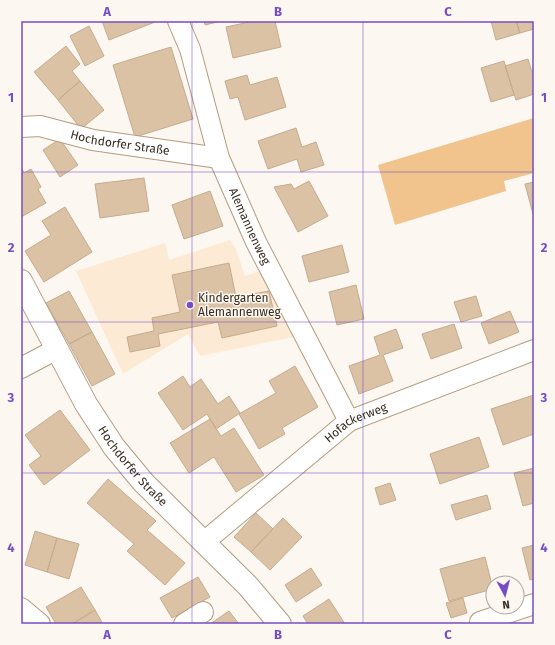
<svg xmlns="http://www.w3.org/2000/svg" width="555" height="645" font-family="'Fira Sans',sans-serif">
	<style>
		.built { fill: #fdead4 }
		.green { fill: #f1c38d }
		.building { fill: #dbc2a4; stroke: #c4ab8e }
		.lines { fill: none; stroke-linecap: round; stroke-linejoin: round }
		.minor-casing { stroke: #b49c7f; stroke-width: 22 }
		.secondary-casing { stroke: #b49c7f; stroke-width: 24 }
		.minor { stroke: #fff; stroke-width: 20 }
		.secondary { stroke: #fff; stroke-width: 22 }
		.grid { fill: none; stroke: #754dc5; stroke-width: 1; stroke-opacity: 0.55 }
		.poi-dot { fill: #754dc5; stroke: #fcf7f1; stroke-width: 1.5 }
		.labels { text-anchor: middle; stroke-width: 3; stroke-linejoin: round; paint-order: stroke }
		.street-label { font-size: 12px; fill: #362c20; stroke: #fcf7f1 }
		.poi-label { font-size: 12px; fill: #362c20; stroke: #fcf7f1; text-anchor: start }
		.neatline { fill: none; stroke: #754dc5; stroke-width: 1.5 }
		.grid-label { font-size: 13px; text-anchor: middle; font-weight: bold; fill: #754dc5 }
	</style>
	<rect width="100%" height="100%" fill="#fcf7f1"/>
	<path class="built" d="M230,240L236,249L245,276L269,268L304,335L200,356L188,334L123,374L76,271L165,243L169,260Z"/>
	<path class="green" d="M534,118V173L504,181L506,191L395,225L378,165Z"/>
	<path class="building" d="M102,21H154L155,22L109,40Z
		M204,21H221L205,25Z
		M254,21H275L281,47L233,58L226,27Z
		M491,21H516L520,33L496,40Z
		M516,21H534V29L520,33Z
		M89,26L104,56L85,66L70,36Z
		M66,46L80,64L72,71L80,81L58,100L34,72Z
		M171,47L193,119L135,137L113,65Z
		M528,59L532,72L534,71V94L516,100L505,66Z
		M504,61L514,95L491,102L481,68Z
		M247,75L250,85L277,77L286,107L245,120L238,97L230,99L225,81Z
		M80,81L104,110L81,129L58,100Z
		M296,128L302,147L316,142L324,165L301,172L297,159L268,169L258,141Z
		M60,139L78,165L60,177L43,150Z
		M21,167L24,173L31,169L41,187L38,189L46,203L21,217Z
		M144,178L149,211L100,218L95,184Z
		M309,181L328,216L298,232L274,187L291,184L294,189Z
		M534,182V214H533L525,184Z
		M210,191L223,226L184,239L172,205Z
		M65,207L92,252L44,282L25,251L51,235L42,221Z
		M342,245L349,272L309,282L302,256Z
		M229,263L236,297L269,291L277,326L222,338L218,322L158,334L160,346L130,352L127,337L154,331L152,318L180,312L172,275Z
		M356,285L364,319L337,325L329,292Z
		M69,291L92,332L69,344L46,303Z
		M476,296L482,316L461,322L454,302Z
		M510,311L519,332L489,344L481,323Z
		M454,324L462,348L431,359L422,334Z
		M396,329L403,348L383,355L393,381L359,394L349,366L380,355L374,337Z
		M92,332L115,374L92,386L69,344Z
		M295,366L318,407L282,428L285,434L259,449L239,414L276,393L269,381Z
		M183,376L190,387L201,379L218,404L229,396L240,413L216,429L207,414L183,430L158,393Z
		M534,395V434L503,445L491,409Z
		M60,410L90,450L44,485L29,465L41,456L25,435Z
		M210,419L221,436L234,428L264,475L236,492L214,457L189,473L170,443Z
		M479,437L489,467L440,484L430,454Z
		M534,468V503L523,506L514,473Z
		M108,479L156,521L147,530L185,563L165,585L127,551L134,544L87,503Z
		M390,483L396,500L380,505L375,488Z
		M487,495L491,509L456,520L451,505Z
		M256,513L273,529L251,552L234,537Z
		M283,518L302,537L270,570L251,552Z
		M35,531L57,538L47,572L25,565Z
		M57,538L79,544L69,579L47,572Z
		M534,545V579L530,580L522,548Z
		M485,557L493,589L449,601L440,569Z
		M311,568L322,585L296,602L285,585Z
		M198,577L210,597L172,618L160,598Z
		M81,587L95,610L72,624H56L46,607Z
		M463,598L467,613L451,618L446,603Z
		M329,599L345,624H308L303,616Z
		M95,610L103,624H72Z
		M229,611L239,624H210Z"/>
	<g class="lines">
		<g class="minor-casing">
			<g id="minor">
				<path id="s1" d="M178,21L190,49L219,158L256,242L349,421"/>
				<path id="s2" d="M21,127L40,126L93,140L219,158"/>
				<path d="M21,368L57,349"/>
				<path id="s3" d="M204,542L349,421L534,350"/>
				<path d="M21,608L40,624"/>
				<path d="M480,622L534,604"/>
				<path d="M184,624L203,612"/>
			</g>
		</g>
		<g class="secondary-casing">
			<g id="secondary">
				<path id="s4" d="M21,281L86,404L114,447L143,482L248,586L280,624"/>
			</g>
		</g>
		<use href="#minor" class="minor"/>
		<use href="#secondary" class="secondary"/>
	</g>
	<path class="grid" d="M192,21V624M363,21V624M21,172H534M21,322H534M21,473H534"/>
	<circle class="poi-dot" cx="190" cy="305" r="4"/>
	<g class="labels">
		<g class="street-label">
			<text dy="4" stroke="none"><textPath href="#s2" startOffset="101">Hochdorfer Straße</textPath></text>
			<text dy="4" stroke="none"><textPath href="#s1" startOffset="218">Alemannenweg</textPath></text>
			<text dy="4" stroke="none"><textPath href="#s3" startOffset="194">Hofackerweg</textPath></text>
			<text dy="4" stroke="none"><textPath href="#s4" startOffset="217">Hochdorfer Straße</textPath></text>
		</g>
		<g class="poi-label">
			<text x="198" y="302">Kindergarten<tspan x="198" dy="14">Alemannenweg</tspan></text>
		</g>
	</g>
	<rect width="555" height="645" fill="none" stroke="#fcf7f1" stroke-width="44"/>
	<g transform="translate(505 595) rotate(173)"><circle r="19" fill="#fcf7f1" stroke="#ada69d"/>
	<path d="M0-3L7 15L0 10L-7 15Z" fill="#754dc5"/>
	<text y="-6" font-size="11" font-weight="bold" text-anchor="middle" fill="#362c20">N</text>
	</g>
	<rect x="22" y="22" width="511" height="601" class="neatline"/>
	<g class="grid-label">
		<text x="107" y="16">A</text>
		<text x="278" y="16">B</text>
		<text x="448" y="16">C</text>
		<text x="11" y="102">1</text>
		<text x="544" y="102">1</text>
		<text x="11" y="252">2</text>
		<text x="544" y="252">2</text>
		<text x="11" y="402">3</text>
		<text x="544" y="402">3</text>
		<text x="11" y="552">4</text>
		<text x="544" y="552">4</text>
		<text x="107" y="639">A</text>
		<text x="278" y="639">B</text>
		<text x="448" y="639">C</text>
	</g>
</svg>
